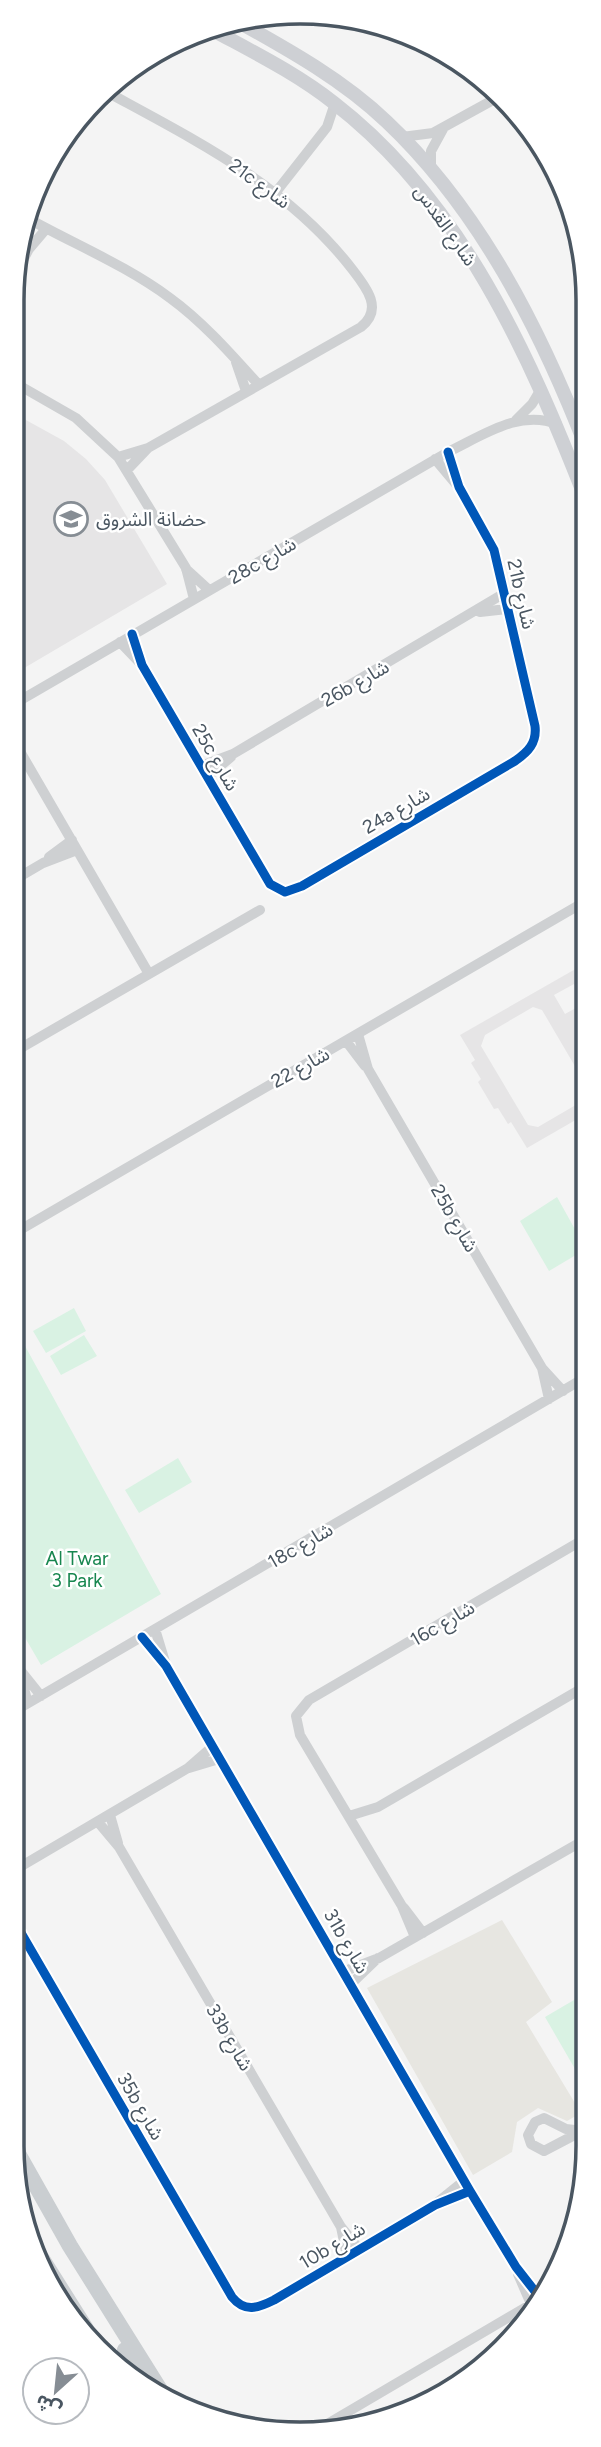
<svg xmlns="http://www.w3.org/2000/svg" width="601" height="2447" font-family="Figtree,'Noto Sans Arabic',sans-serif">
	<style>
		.education { fill: #e6e5e6; fill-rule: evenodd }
		.green { fill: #d9f2e3 }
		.sand { fill: #e7e6e1 }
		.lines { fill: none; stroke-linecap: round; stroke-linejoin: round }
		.minor { stroke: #ced0d2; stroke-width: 10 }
		.secondary { stroke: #ced0d4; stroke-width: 14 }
		.primary { stroke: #caced1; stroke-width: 16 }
		.cycleway-casing { stroke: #fff; stroke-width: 13 }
		.cycleway { stroke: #0057b8; stroke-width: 9 }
		.labels { text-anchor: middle; stroke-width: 5; stroke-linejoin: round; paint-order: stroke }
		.street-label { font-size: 19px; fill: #4a5661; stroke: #fff }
		.poi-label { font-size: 19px; fill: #4a5661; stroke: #fff; text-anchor: start }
		.park-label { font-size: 19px; fill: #17864f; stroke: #fff }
		.rim { fill: none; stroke: #4a5661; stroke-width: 3.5 }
	</style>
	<rect width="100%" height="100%" fill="#f4f4f4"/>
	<path class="education" d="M15,414L64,441L86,459L105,480L167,584L14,674Z
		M579,967L586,979V1085L542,1010L533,1007L485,1035L481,1046L528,1125L538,1127L586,1099V1114L527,1148L511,1122L508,1124L498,1108L494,1109L478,1082L481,1079L471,1063L475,1060L460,1035ZM574,984L585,1003L565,1014L554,995Z"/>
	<path class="green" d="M557,1197L586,1249L549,1271L520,1221Z
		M74,1308L86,1331L46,1353L33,1331Z
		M13,1324L161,1594L41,1665L13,1617Z
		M84,1335L97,1356L61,1375L50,1356Z
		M178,1458L192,1482L139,1513L125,1490Z
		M586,1993V2088L545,2017Z"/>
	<path class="sand" d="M502,1920L552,2002L526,2022L581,2113L567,2121L538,2108L517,2122L512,2152L473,2175L367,1988Z"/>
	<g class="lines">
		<path class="minor" d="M107,92C197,141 288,186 352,269C366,287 384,309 361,327L148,448L128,469
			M402,137L433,133L502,95
			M431,169V151L443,129
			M276,192L327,127L335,103
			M29,219C76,245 127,266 170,298C203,322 231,354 258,384
			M15,275L29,249L46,229
			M236,362L246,391
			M15,383L76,418L118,457L186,568L194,599
			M516,420L532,404L541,389
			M118,457L148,448
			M435,459L456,484
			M186,569L209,590
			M480,612L507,609
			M132,634L142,665L270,884L285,892L302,886L515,761C528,752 537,743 535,726L494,550L459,487L448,452
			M120,642L141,664
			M14,704L448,452C482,436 519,409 557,424
			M14,741L149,974
			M201,766L233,754L503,594
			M207,777L231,757
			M49,857L72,840
			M14,880L43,863L77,850
			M358,1034L368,1069L542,1368L563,1391
			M346,1041L365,1066
			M14,1052L260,910
			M13,1234L586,901
			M542,1368L549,1399
			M155,1629L165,1662
			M142,1637L166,1666L470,2191L516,2267L541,2299
			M13,1661L41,1696
			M19,1671L28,1703
			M13,1712L586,1377
			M189,1768L219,1759
			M110,1815L118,1843
			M349,1816L378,1807L586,1686
			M98,1822L119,1847L341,2227L359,2249
			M13,1871L188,1768L212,1747
			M404,1908L423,1933
			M13,1919L232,2297C245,2313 258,2308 274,2300L435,2205L470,2191
			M415,1937L402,1906L300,1735L296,1716L309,1700L586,1538
			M345,1971L379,1958L586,1839
			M352,1983L378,1958
			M583,2131L566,2129L544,2118L535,2122L528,2135L531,2144L544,2151L586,2129
			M438,2202L464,2181
			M341,2227L347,2256
			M518,2274L531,2304
			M317,2430L545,2296"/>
		<path class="secondary" d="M237,21C289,50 343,80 387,122C480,210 540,329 586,447
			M211,29C253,52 296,73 334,103C461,201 529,354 586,500
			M586,568L583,552L586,539"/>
		<path class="primary" d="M12,2143L70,2246L167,2401
			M31,2242L46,2267
			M42,2259L98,2348
			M125,2350L143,2382"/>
		<g class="cycleway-casing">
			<path id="cycleway" d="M132,634L142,665L270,884L285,892L302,886L515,761C528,752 537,743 535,726L494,550L459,487L448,452
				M142,1637L166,1666L470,2191L516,2267L541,2299
				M13,1919L232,2297C245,2313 258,2308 274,2300L435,2205L470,2191"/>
		</g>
		<use href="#cycleway" class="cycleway"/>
	</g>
	<defs>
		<g id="school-ring" transform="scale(1.75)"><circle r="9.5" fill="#fff" stroke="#868d94" stroke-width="1.5"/><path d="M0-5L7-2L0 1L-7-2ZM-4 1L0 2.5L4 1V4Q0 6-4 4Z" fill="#868d94"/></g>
	</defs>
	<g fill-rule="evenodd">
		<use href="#school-ring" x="71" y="519"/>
	</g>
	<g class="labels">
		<g class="street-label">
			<text transform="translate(260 183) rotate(36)" y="7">21c شارع</text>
			<text transform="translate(446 225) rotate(55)" y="7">شارع القدس</text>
			<text transform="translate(262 560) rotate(-30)" y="7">28c شارع</text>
			<text transform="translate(522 594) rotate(77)" y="7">21b شارع</text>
			<text transform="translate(355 683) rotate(-30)" y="7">26b شارع</text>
			<text transform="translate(216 757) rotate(60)" y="7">25c شارع</text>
			<text transform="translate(396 810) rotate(-30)" y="7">24a شارع</text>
			<text transform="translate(300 1067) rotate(-29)" y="7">شارع 22</text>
			<text transform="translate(455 1218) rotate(60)" y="7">25b شارع</text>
			<text transform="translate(300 1545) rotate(-30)" y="7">18c شارع</text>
			<text transform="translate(442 1623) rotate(-30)" y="7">16c شارع</text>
			<text transform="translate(347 1941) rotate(60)" y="7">31b شارع</text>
			<text transform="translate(230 2037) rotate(60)" y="7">33b شارع</text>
			<text transform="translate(141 2106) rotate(60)" y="7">35b شارع</text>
			<text transform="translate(332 2245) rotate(-31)" y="7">10b شارع</text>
		</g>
		<g class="poi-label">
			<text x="96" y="526">حضانة الشروق</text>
		</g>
		<g class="park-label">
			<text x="77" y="1565">Al Twar<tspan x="77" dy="22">3 Park</tspan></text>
		</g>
	</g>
	<path d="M0 0H601V2447H0ZM300 24H300A276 276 0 0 1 576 300V2146A276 276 0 0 1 300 2422H300A276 276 0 0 1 24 2146V300A276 276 0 0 1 300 24Z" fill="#fff" fill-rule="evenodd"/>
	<path class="rim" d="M300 24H300A276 276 0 0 1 576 300V2146A276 276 0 0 1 300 2422H300A276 276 0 0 1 24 2146V300A276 276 0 0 1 300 24Z"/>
	<g transform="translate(56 2391) rotate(207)"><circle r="33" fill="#ffffff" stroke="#b7bbc0" stroke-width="2"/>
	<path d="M0-5L12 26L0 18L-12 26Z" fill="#868d94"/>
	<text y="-10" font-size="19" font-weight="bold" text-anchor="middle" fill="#4a5661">ش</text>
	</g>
</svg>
